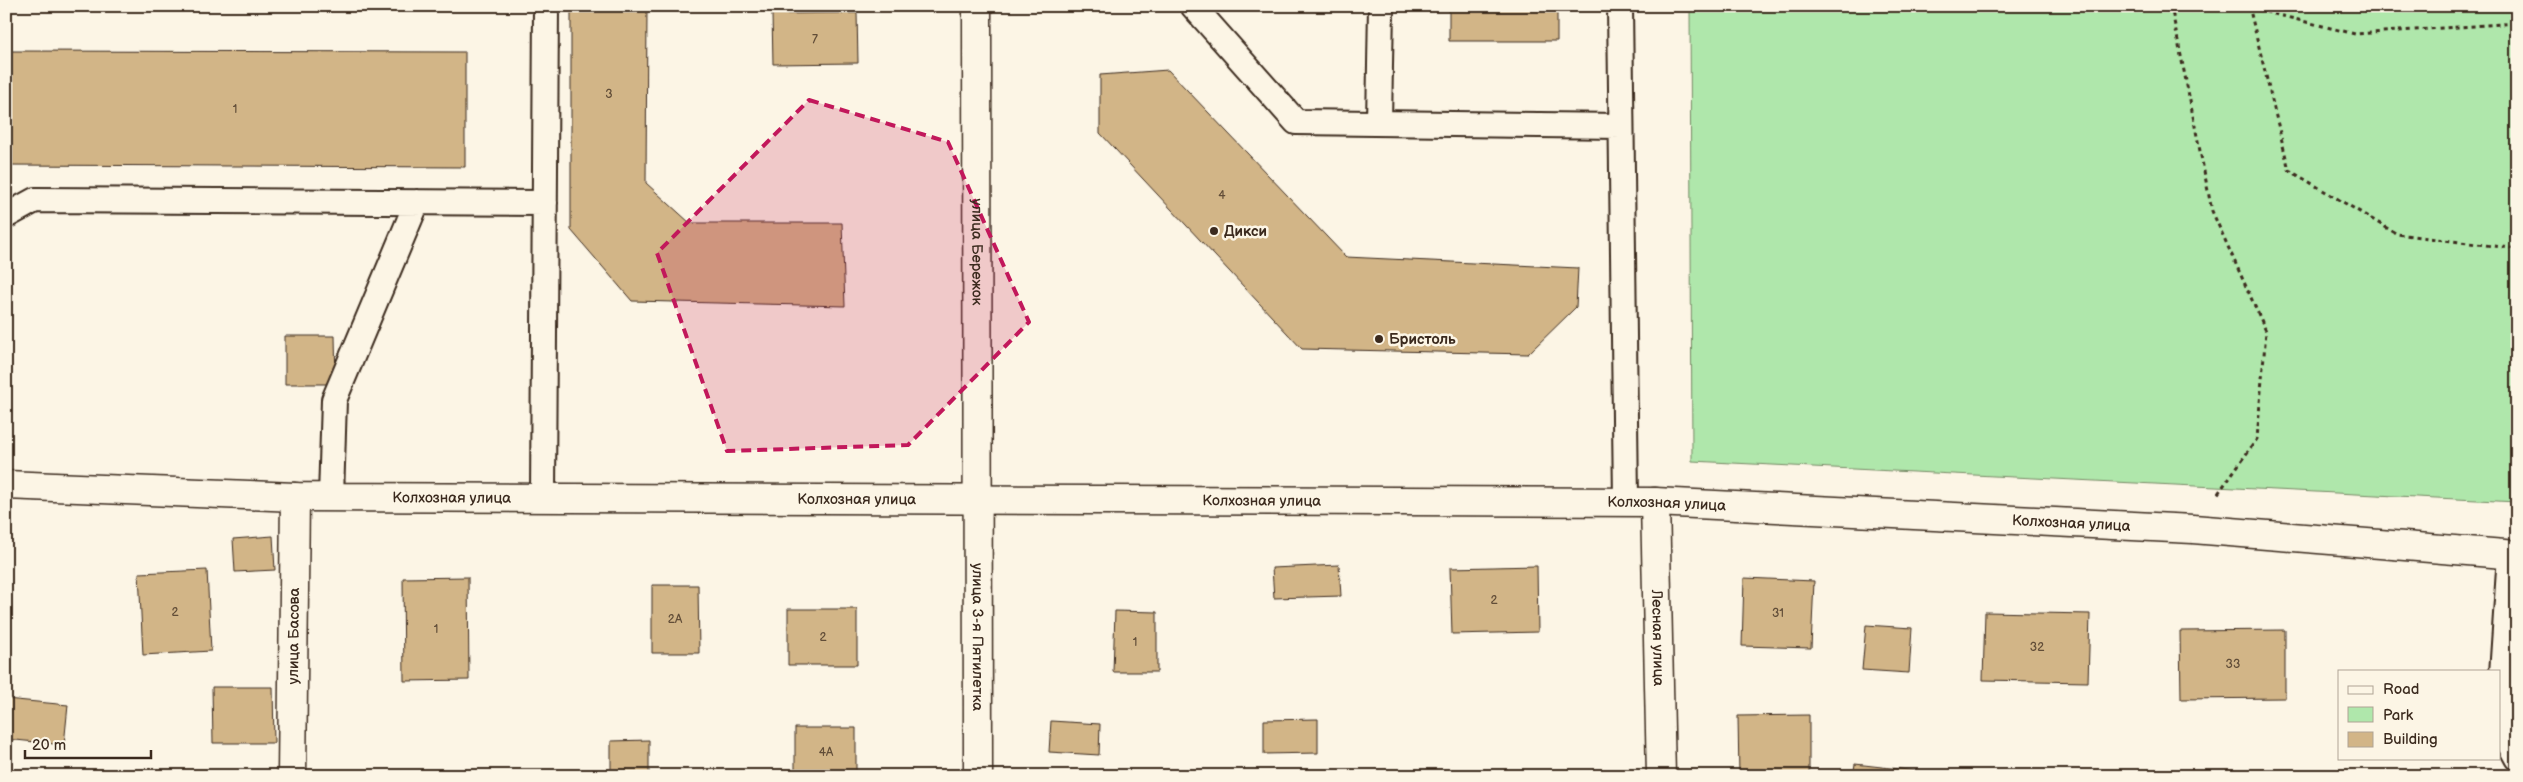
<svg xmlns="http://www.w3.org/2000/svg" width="2523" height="782" font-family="'Balsamiq Sans',sans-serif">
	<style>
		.green { fill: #afe7ab; stroke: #758864 }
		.building { fill: #d2b587; stroke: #3b2a1e }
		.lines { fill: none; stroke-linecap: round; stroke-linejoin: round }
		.lane-casing { stroke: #3b2a1e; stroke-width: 28 }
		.street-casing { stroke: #3b2a1e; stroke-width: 31 }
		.secondary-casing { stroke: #3b2a1e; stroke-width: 31 }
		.path { stroke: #3b2a1e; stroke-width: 3; stroke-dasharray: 4 4; stroke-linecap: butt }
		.lane { stroke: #fcf5e5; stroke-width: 24 }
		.street { stroke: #fcf5e5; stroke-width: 28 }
		.secondary { stroke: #fcf5e5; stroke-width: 28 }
		.marked { fill: #c2185b; fill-opacity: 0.2; stroke: #c2185b; stroke-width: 4; stroke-dasharray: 10 6; stroke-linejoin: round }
		.poi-dot { fill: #3b2a1e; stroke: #fcf5e5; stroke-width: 2 }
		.labels { text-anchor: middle; stroke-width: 5; stroke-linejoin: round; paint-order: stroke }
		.number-label { font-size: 12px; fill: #614d38 }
		.poi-label { font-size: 15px; font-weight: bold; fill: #3b2a1e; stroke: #fcf5e5; text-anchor: start }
		.street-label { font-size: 15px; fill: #3b2a1e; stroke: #fcf5e5 }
	</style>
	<rect width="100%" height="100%" fill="#fcf5e5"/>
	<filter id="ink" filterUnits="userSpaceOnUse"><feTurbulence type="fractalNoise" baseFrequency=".02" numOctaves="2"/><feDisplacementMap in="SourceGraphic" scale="10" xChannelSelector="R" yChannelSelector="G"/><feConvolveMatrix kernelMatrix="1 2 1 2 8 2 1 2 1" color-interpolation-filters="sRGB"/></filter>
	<g filter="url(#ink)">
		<path class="green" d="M1690,6H2517V502L1692,461Z"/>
		<path class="building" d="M571,6H647L646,183L690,223H842L845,306L632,301L571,230Z
			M1449,6H1557V41H1449Z
			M857,13L858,63L773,64L772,14Z
			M6,51L465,52V167L6,165Z
			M1168,70L1346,257L1578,268L1576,307L1528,354L1302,349L1100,133V75Z
			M285,336H335L336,384H285Z
			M273,536L275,570L235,572L233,539Z
			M1339,565L1341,596L1274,598L1272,568Z
			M1537,566L1538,632L1452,634L1450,568Z
			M207,570L211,651L143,655L139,573Z
			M468,577L469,680L404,681L403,578Z
			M1744,578L1814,581L1811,648L1742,646Z
			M652,585H698L699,653H652Z
			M788,609H857V665H788Z
			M1115,611L1157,612V672H1113Z
			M1985,612L2090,614L2088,682L1983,680Z
			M1866,625L1912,628L1909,673L1862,670Z
			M2285,630V698L2181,699L2180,631Z
			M212,687H273L274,743H213Z
			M6,699L68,705L64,745L6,739Z
			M1809,715V776H1739L1738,716Z
			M1318,719V753L1264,754V720Z
			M1051,721L1100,724L1099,755L1049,752Z
			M795,728H856V776H795Z
			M649,740V776H611V741Z
			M1855,764L1917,771L1916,776H1853Z"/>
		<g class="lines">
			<g class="lane-casing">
				<path id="lane" d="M1193,6L1296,122L1621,126
					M1620,6L1626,501
					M1379,123L1381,6
					M6,216L35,200L545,203
					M331,497L334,400L417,202
					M543,497L546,6
					M2499,718L2510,555
					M2499,725L2517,758"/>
			</g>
			<g class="street-casing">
				<g id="street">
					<path id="s1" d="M977,6L978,776"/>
					<path id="s2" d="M1655,502L1661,776"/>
					<path id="s3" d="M292,776L295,497"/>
				</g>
			</g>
			<g class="secondary-casing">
				<g id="secondary">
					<path id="s4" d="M6,485L295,497L1655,502L2193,529L2517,555"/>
				</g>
			</g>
			<path class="path" d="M2171,6L2212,211L2266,331L2257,439L2217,495
				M2249,6L2289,170L2397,234L2517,249
				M2250,8L2355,34L2517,23"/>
			<use href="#lane" class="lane"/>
			<use href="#street" class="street"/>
			<use href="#secondary" class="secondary"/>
		</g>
	</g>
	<path class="marked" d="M809,100L948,142L1029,322L908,445L727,451L657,253Z"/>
	<g class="poi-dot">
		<circle cx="1214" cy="231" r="5"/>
		<circle cx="1379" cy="339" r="5"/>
	</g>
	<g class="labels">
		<g class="number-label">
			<text x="815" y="43">7</text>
			<text x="609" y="98">3</text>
			<text x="235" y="113">1</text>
			<text x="1222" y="199">4</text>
			<text x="1494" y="604">2</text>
			<text x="175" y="616">2</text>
			<text x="1778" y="617">31</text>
			<text x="675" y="623">2А</text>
			<text x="436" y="633">1</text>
			<text x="823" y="641">2</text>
			<text x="1135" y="646">1</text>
			<text x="2037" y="651">32</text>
			<text x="2233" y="668">33</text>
			<text x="826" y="756">4А</text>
		</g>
		<g class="poi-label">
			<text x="1224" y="236">Дикси</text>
			<text x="1389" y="344">Бристоль</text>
		</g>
		<g class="street-label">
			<text dy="5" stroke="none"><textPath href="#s1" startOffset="246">улица Бережок</textPath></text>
			<text dy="5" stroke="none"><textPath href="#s4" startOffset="446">Колхозная улица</textPath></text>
			<text dy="5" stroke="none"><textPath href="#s4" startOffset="851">Колхозная улица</textPath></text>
			<text dy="5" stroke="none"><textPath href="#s4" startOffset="1256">Колхозная улица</textPath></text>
			<text dy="5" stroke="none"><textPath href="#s4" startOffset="1661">Колхозная улица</textPath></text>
			<text dy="5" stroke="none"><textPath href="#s4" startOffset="2066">Колхозная улица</textPath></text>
			<text dy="5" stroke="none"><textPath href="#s3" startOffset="140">улица Басова</textPath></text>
			<text dy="5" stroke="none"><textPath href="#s1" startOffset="631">улица 3-я Пятилетка</textPath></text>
			<text dy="5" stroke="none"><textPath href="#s2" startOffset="136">Лесная улица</textPath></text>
		</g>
	</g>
	<rect width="2523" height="782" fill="none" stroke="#fcf5e5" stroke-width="25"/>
	<rect x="12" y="12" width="2498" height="757" fill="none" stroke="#3b2a1e" stroke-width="2" filter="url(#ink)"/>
	<rect x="2338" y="670" width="162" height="90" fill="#fcf5e5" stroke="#afa495"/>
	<rect x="2348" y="686" width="25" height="8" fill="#fcf5e5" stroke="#afa495"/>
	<text x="2383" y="694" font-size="15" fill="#3b2a1e">Road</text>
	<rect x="2348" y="707" width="25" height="15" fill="#afe7ab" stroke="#afa495"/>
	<text x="2383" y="720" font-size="15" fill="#3b2a1e">Park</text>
	<rect x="2348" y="732" width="25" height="15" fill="#d2b587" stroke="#afa495"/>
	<text x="2383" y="744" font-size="15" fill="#3b2a1e">Building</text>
	<path d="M25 750v8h126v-8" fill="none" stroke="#3b2a1e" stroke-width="2.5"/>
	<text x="32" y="750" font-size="15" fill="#3b2a1e" stroke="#fcf5e5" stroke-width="4" paint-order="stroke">20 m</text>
</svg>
